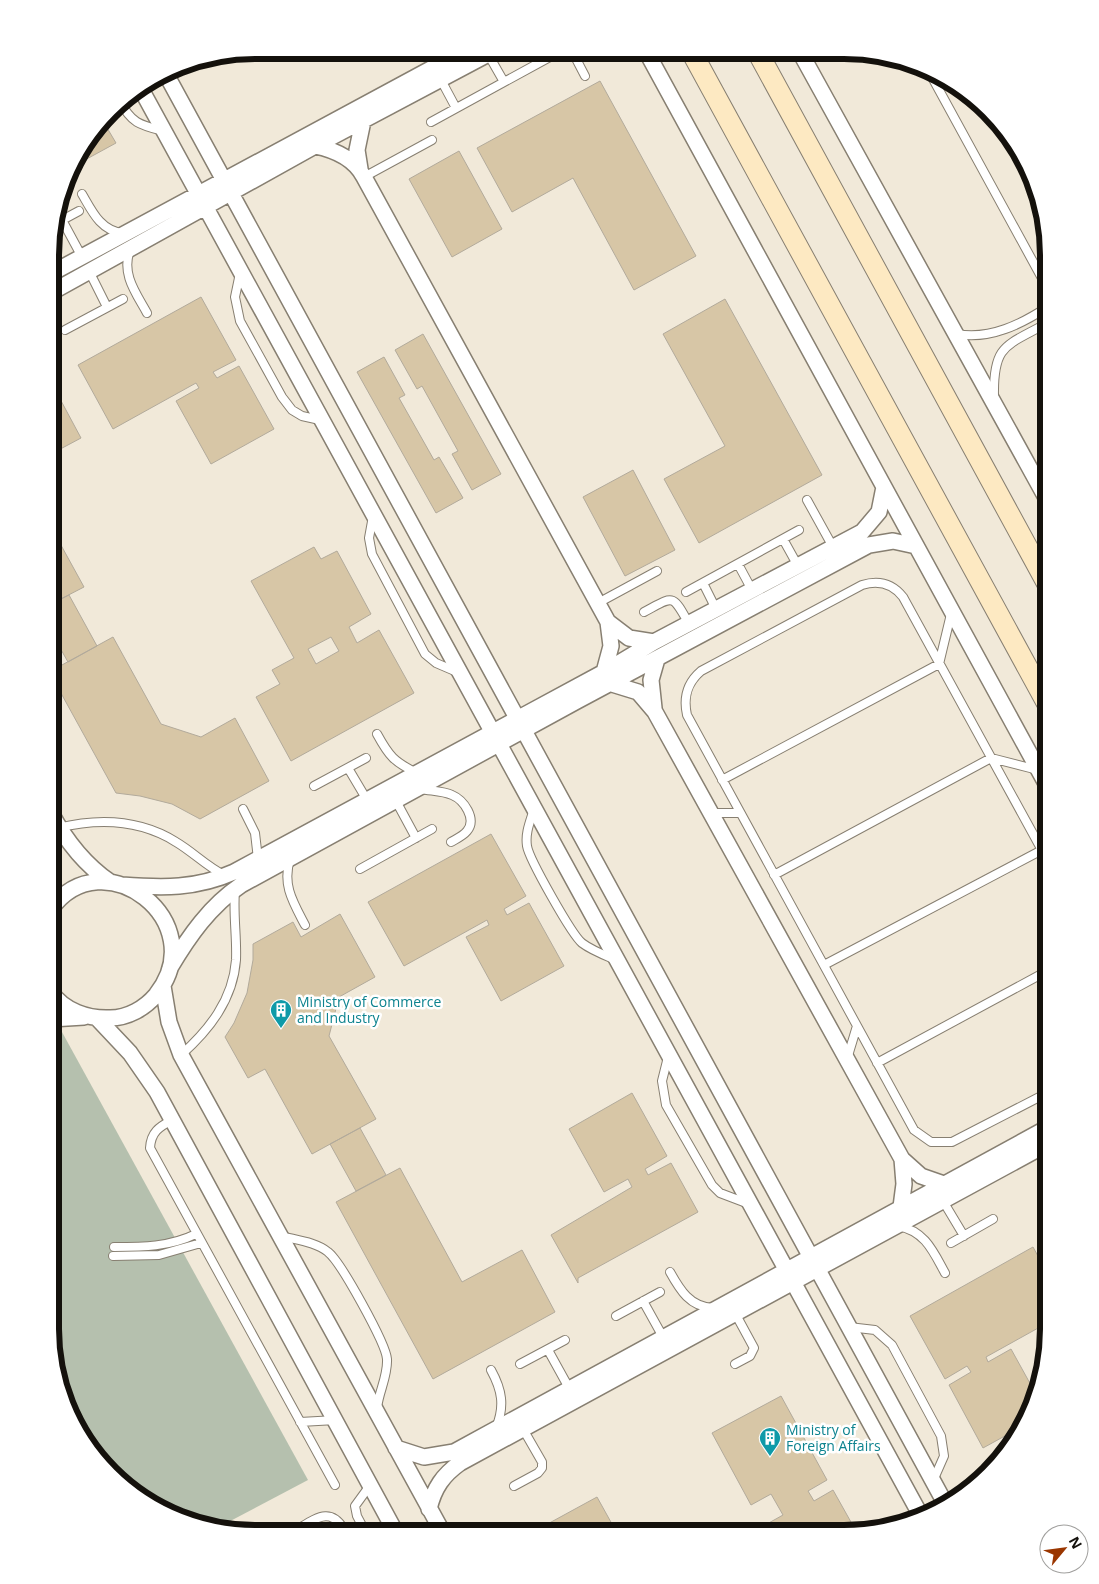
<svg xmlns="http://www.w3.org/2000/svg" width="1099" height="1584" font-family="'Open Sans',sans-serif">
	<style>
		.green { fill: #b5c0ae }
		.building { fill: #d7c6a6; stroke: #b2aa9b; fill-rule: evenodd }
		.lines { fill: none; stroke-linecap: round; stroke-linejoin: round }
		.lane-casing { stroke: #877f71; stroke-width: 10 }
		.street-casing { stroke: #877f71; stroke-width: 18 }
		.secondary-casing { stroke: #877f71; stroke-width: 22 }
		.lane { stroke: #fff; stroke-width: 8 }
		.street { stroke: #fff; stroke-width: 15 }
		.secondary { stroke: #fde9c2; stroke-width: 20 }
		.labels { text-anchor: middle; stroke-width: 5; stroke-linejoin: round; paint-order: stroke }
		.culture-label { font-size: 14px; fill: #0d838f; stroke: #fff; text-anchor: start }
		.rim { fill: none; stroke: #14110c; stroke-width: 6 }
	</style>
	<rect width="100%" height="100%" fill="#f1e9d9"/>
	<path class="green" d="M51,1012L308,1480L217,1528L141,1499L101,1464L71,1419L50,1329Z"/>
	<path class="building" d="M600,81L696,256L634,290L573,178L512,212L477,148Z
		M103,121L116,143L72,167L77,153Z
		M459,151L502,229L452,257L409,179Z
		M201,297L236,360L213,372L217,378L239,366L274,429L211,464L176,401L199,388L196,383L113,429L78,365Z
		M725,299L822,475L699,543L664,479L725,446L663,334Z
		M423,334L501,474L472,490L452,454L458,451L422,386L417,389L395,350Z
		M384,357L405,395L399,398L434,460L439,457L463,498L436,513L357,372Z
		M52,384L81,438L51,454Z
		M633,470L675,550L625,576L583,497Z
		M51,527L84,587L51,604Z
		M314,547L321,559L337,551L371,614L349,627L357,643L379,630L414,693L291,761L256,697L280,684L272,670L294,658L251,581ZM331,637L339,651L316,664L308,649Z
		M69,595L97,646L68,662L51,632V604Z
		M113,637L161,724L201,737L235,718L269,781L200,819L172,804L140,796L116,793L51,675V671Z
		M491,834L526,896L504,909L507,915L529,903L564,966L501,1001L466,937L489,925L487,920L404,966L368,902Z
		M340,914L375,977L339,997L329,1036L376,1119L312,1154L265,1069L248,1078L225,1037L234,1023L247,993L253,960V944L293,922L301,937Z
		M632,1093L667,1156L645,1169L648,1175L671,1163L698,1212L578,1278V1283L551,1235L632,1187L628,1179L604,1192L569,1129Z
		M360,1128L386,1175L356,1191L330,1144Z
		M400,1168L462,1282L522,1250L555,1312L433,1379L336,1202Z
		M1033,1247L1049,1276V1322L986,1357L988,1362L1011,1349L1037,1396L1023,1426L983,1448L949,1385L971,1372L967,1366L945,1379L910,1316Z
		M781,1396L827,1480L808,1491L814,1501L833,1490L856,1531L844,1534H749L783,1515L771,1494L751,1505L712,1433Z
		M597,1497L617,1533H531Z"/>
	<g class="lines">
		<g class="lane-casing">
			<path id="lane" d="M572,51L585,76
				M488,54L504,82
				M927,68L1049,291
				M441,80L456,108
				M120,101C131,123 140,125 163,131
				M431,122L559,52
				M1021,156L1030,171
				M364,177L432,140
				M82,194C92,211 100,230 122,233
				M62,220L82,257
				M53,225L79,211
				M130,250C121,274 136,293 147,313
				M89,271L107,307
				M240,273L235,297L240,321L282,397L292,410L302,416L320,420
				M65,330L123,299
				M957,334C990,340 1022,324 1049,306
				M994,396C993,343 1007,346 1049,322
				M807,500L833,547
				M373,516L369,538L372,554L425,654L436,663L457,672
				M783,539L798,566
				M738,564L752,590
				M703,583L716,609
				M686,592L799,530
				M598,603L657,571
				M644,612C674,596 672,593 689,624
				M377,734C389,756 394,762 417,773
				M348,768L367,800
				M722,780L939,664L951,614
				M314,786L366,758
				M421,789C431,791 443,791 452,795C464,800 477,819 467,831C463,836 456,839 451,842
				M396,801L416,838
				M243,809L255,833L258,859
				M534,809C530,822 525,833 527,846C529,859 572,935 582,943C591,950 604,955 616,960
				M711,813H740
				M58,828C99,818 139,819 176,842C193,852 206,866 224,875
				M290,859C282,885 293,902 305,925
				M360,869L432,829
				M774,875L991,758L1038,770
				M824,965L1042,850
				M181,1055C209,1030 233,1000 236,960C237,937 233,914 235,890
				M668,1057L662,1081L666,1105L712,1185L720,1193L749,1204
				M847,1059L857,1026
				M877,1063L1049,970
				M1049,1092L952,1142H931L914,1130L687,715C683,697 687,683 701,671L862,585C878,580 892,583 903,597L1049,863
				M172,1120C159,1127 151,1132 150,1148L335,1485
				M1048,1190H1049
				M943,1201L964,1236
				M898,1226C925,1231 933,1251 945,1273
				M281,1236C296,1240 316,1242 328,1252C341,1262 386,1344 387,1359C388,1376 379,1391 377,1408
				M951,1243L993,1219
				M114,1247C143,1247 169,1247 196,1234
				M113,1256L159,1255L201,1243
				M670,1272C680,1290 690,1307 713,1308
				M643,1301L663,1337
				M735,1313L754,1348L750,1356L735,1364
				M616,1316L660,1292
				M849,1327L875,1330L892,1345L941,1436L944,1456L933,1481
				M548,1350L569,1388
				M520,1364L565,1340
				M491,1370C502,1390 505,1406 496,1428
				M300,1422L336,1420
				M514,1486L538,1473L542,1468V1462L523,1429
				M293,1532C314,1520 331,1503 346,1533
				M366,1533L357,1516L355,1506L371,1484"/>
		</g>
		<g class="street-casing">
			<path id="street" d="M646,51L1049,789
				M800,52L1049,503
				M166,74L946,1505
				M141,89L921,1516
				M315,146C335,150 354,158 364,177L608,622L611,646L604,672
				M360,169L357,150L363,121
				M52,273L464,51
				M52,292L315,146L494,51
				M608,622L629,638L654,642
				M612,684L638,692L655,712L902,1159L921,1176L944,1184
				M654,708L651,680L657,659
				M51,813C66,841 84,864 110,882
				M122,885C163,888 196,889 234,872L604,672L654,642L862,532L879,512L884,487
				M170,968C189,936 210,906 241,885L577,701L869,545L893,541L916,546
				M163,986L169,1022L181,1055L443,1533
				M51,992C64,1011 88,1019 110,1018C128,1018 145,1008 156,995C214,922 103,837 51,909
				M51,1019L84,1017
				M98,1019L130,1053L157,1092L396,1533
				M901,1207L904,1184L902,1159
				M396,1448L424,1457L454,1452L1049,1127
				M429,1509C434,1488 443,1475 460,1463L1049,1143"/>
		</g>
		<g class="secondary-casing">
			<path id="secondary" d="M691,51L1049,707
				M757,51L1049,587"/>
		</g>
		<use href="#lane" class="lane"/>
		<use href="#street" class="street"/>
		<use href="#secondary" class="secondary"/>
	</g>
	<defs>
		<g id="building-pin" transform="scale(1.125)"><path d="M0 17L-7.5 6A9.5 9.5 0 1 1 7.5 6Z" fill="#0f9aa8" stroke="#fff"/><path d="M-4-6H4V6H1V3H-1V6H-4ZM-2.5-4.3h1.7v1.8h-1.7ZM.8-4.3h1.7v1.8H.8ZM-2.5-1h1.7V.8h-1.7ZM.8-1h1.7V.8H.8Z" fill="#fff"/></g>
	</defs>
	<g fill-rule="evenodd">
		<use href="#building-pin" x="281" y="1010"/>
		<use href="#building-pin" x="770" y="1438"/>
	</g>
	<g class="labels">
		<g class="culture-label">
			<text x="297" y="1007">Ministry of Commerce<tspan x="297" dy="16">and Industry</tspan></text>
			<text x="786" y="1435">Ministry of<tspan x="786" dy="16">Foreign Affairs</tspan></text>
		</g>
	</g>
	<path d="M0 0H1099V1584H0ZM255 59H844A196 196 0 0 1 1040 255V1329A196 196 0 0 1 844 1525H255A196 196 0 0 1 59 1329V255A196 196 0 0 1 255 59Z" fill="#fff" fill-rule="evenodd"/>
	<path class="rim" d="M255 59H844A196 196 0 0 1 1040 255V1329A196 196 0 0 1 844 1525H255A196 196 0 0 1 59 1329V255A196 196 0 0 1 255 59Z"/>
	<g transform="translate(1064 1549) rotate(61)"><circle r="24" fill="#ffffff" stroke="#a1a09e"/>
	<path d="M0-4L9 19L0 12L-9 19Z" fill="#9a3600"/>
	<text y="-8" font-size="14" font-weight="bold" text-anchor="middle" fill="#14110c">N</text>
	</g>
</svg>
